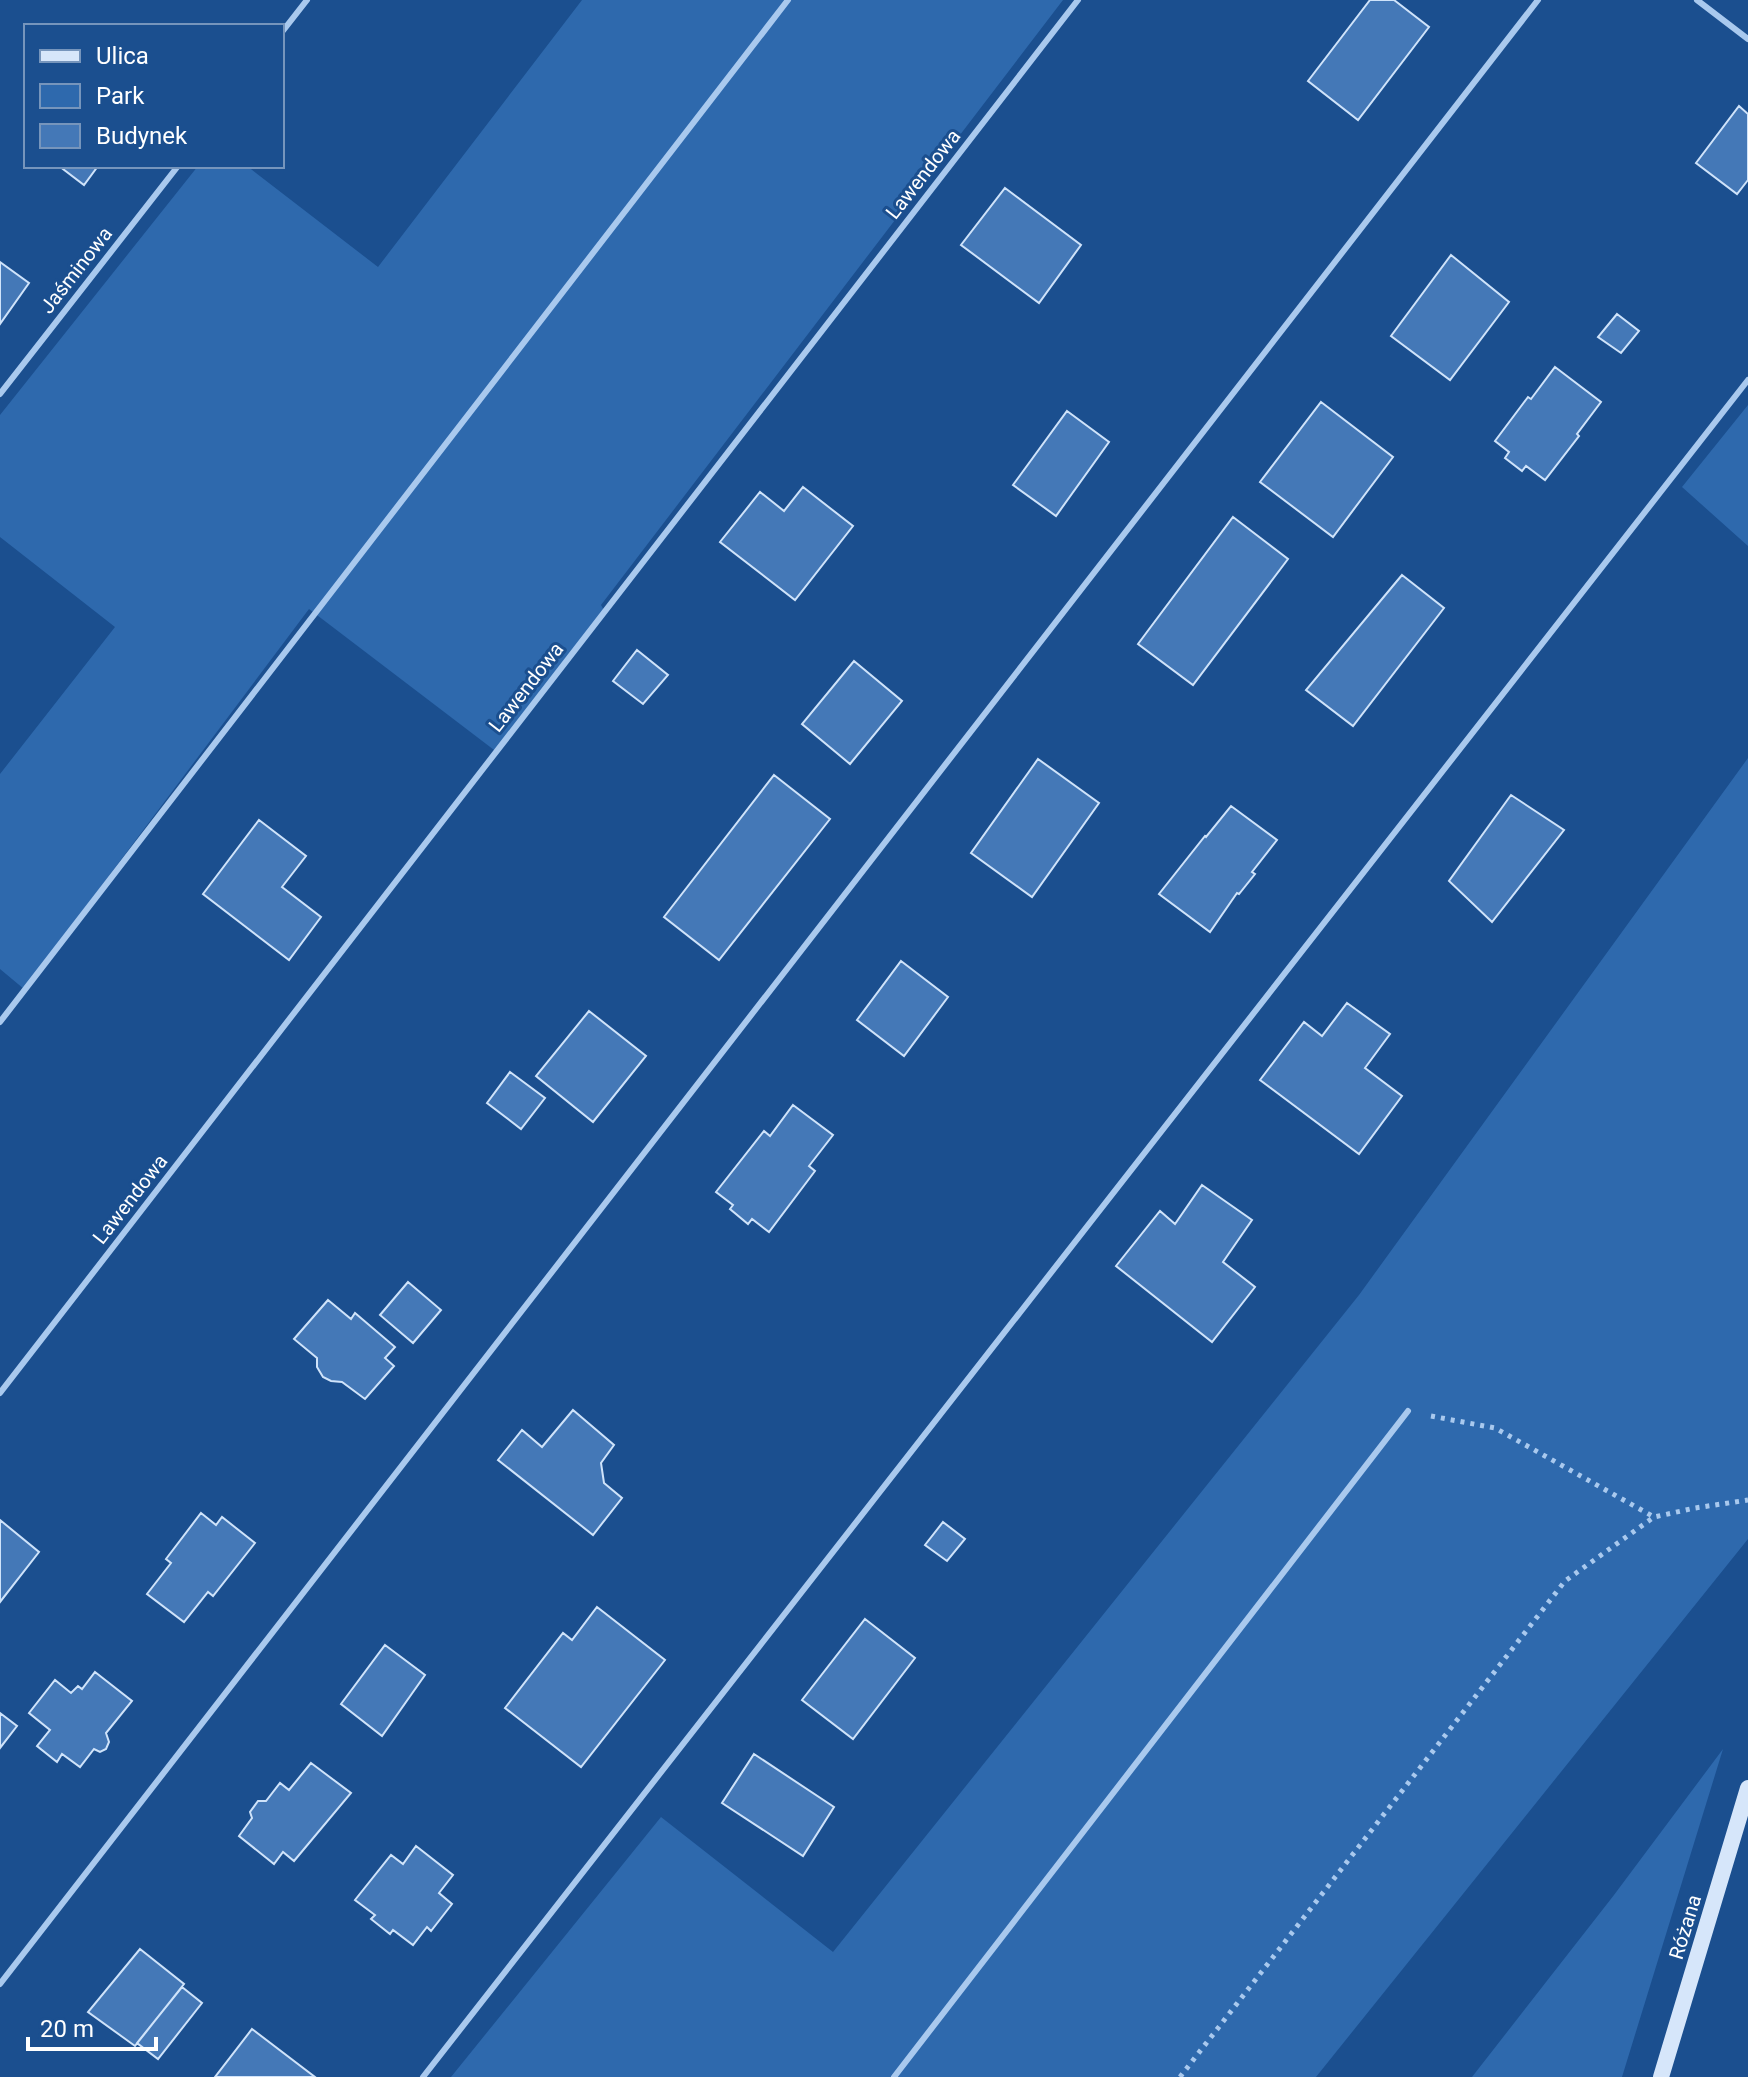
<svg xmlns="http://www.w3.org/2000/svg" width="1748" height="2077" font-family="Roboto,sans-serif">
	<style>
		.green { fill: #2e69ad }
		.building { fill: #4478b7; stroke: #cfe3fa; stroke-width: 2 }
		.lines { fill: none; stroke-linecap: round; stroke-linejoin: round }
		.path { stroke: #a9c9ee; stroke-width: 5; stroke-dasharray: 4 6; stroke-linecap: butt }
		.lane { stroke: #a9c9ee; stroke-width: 6 }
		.secondary { stroke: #d6e6fa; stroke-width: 16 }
		.labels { text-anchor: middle; stroke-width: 6; stroke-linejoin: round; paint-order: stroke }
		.street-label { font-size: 20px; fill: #fff; stroke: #1b4f8f }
	</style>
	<rect width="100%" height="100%" fill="#1b4f8f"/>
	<path class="green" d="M582,0H1063L601,605L605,612L498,753L309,609L24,989L0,969V774L115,627L0,537V415L198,166H247L378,267Z
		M1748,405V546L1682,487Z
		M1748,758V1539L1316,2077H451L661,1817L833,1952L1359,1295Z
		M1723,1749L1622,2077H1472L1614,1895Z"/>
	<path class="building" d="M1370,0H1394L1429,27L1358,120L1308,81Z
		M1739,106L1748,114V180L1737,194L1696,163Z
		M59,166H98L84,185Z
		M1005,188L1081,245L1039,303L961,245Z
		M1451,255L1509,302L1450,380L1391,336Z
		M0,262L29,283L0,324Z
		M1617,314L1639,331L1621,353L1598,337Z
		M1555,367L1601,402L1577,434L1579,436L1545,480L1526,466L1522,471L1505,458L1509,452L1495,441L1528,397L1531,399Z
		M1321,402L1393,457L1333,537L1260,482Z
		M1067,411L1109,442L1056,516L1013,485Z
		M803,487L853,526L795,600L720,542L760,492L784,511Z
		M1233,517L1288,559L1193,685L1138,644Z
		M1402,575L1444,608L1353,726L1306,690Z
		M637,650L668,675L643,704L613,681Z
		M854,661L902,701L850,764L802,724Z
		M1038,759L1099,803L1032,897L971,853Z
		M774,775L830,819L719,960L664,917Z
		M1511,795L1564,830L1492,922L1449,881Z
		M1231,806L1277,840L1252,872L1255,874L1239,894L1237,893L1210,932L1159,894L1205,836L1206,837Z
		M259,820L306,856L282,887L321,917L289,960L203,894Z
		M901,961L948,997L904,1056L857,1020Z
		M1347,1003L1390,1034L1365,1068L1402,1096L1359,1154L1260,1080L1304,1022L1322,1036Z
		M589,1011L646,1056L593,1122L536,1076Z
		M510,1072L545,1098L521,1129L487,1103Z
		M793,1105L833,1135L809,1166L815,1171L769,1232L752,1219L748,1224L730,1209L733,1205L716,1192L764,1131L770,1136Z
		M1202,1185L1252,1220L1223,1262L1255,1287L1212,1342L1116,1266L1160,1211L1175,1224Z
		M408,1282L441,1310L413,1343L380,1315Z
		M328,1300L351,1319L355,1313L395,1347L385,1358L394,1366L365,1399L342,1382L331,1381L323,1377L317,1367V1358L294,1339Z
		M573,1410L614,1445L601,1463L604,1483L622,1498L593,1535L498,1460L522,1430L542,1447Z
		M201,1513L216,1525L222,1517L255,1543L213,1596L208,1592L184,1622L147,1594L171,1563L166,1559Z
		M0,1520L39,1552L0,1602Z
		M943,1522L965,1539L947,1561L925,1545Z
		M597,1607L665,1660L581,1767L505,1708L563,1633L572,1640Z
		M865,1619L915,1658L853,1739L802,1700Z
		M385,1645L425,1675L382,1736L341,1704Z
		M95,1672L132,1701L106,1733L109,1742L106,1749L100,1752L94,1749L80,1767L62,1754L57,1762L37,1746L50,1730L29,1713L55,1680L71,1693L78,1686L82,1689Z
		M0,1713L17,1726L0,1748Z
		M754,1754L834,1807L803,1856L722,1803Z
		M311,1763L351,1793L294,1861L283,1852L274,1864L239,1836L252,1818L250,1812L258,1801H266L280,1783L289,1790Z
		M416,1846L453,1875L439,1893L452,1904L431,1931L427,1927L413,1945L393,1930L390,1934L371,1919L375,1915L355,1900L391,1855L403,1864Z
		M140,1949L184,1984L135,2046L88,2012Z
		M182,1987L202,2003L158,2059L137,2043Z
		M252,2029L315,2077H215Z"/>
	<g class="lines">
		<path class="path" d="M1431,1416L1495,1428L1654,1517
			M1180,2077L1565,1581L1654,1517L1695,1508L1748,1500"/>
		<path class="lane" d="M1697,0L1748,39
			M282,32L307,0
			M0,394L178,166
			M0,1022L788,0
			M0,1393L1078,0
			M0,1984L1538,0
			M423,2077L1748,380
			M894,2077L1408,1411"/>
		<path class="secondary" d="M1661,2077L1748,1788"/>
	</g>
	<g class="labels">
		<g class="street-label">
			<text transform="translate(923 174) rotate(-52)" y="7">Lawendowa</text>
			<text transform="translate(76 270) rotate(-52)" y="7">Jaśminowa</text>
			<text transform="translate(526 687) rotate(-52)" y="7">Lawendowa</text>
			<text transform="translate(130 1199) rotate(-52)" y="7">Lawendowa</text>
			<text transform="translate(1685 1927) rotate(-73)" y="7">Różana</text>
		</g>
	</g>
	<rect x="24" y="24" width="260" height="144" fill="#1b4f8f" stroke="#7695bc" stroke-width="2"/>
	<rect x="40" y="50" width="40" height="12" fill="#d6e6fa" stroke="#7695bc" stroke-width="2"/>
	<text x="96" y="64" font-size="24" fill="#ffffff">Ulica</text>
	<rect x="40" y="84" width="40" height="24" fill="#2e69ad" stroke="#7695bc" stroke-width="2"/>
	<text x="96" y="104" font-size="24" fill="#ffffff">Park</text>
	<rect x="40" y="124" width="40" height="24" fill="#4478b7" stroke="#7695bc" stroke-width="2"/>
	<text x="96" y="144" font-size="24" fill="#ffffff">Budynek</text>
	<path d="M28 2037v12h128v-12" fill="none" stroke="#ffffff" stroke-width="4"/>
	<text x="40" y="2037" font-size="24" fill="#ffffff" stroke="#1b4f8f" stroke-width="6" paint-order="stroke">20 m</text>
</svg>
